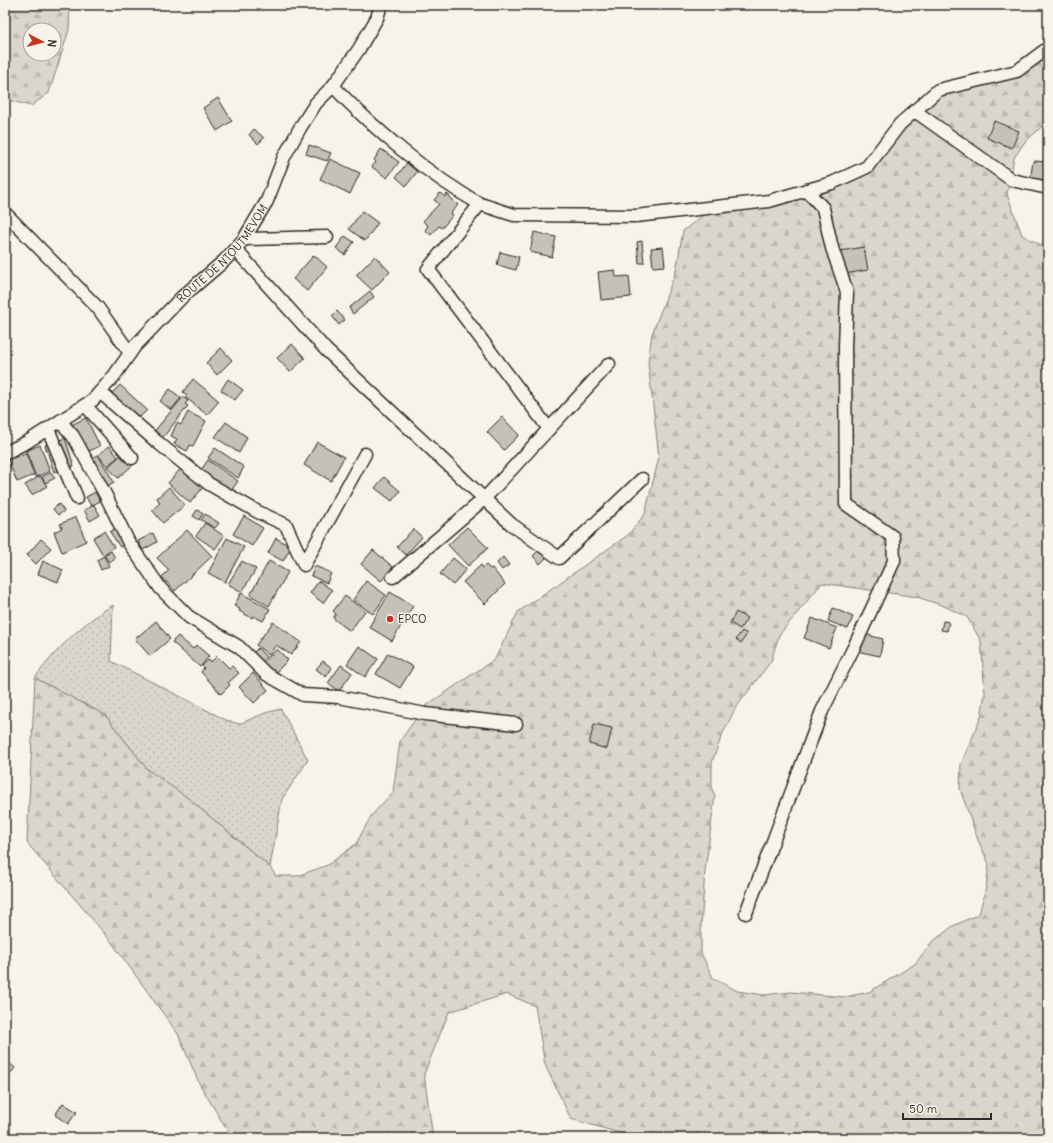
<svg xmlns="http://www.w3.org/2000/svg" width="1053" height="1143" font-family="Delius,sans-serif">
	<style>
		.grass { fill: url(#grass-dots); stroke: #82807c }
		.forest { fill: url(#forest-firs); stroke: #82807c; fill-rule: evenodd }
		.building { fill: #c4c1b9; stroke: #2b2b2b }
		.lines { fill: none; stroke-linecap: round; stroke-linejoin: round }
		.minor-casing { stroke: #2b2b2b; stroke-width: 15 }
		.minor { stroke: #f7f3e8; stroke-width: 12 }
		.poi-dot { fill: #c8321e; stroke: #f7f3e8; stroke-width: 1.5 }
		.labels { text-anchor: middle; stroke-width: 3; stroke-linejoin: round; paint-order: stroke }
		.street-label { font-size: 11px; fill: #2b2b2b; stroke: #f7f3e8 }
		.poi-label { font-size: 11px; fill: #2b2b2b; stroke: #f7f3e8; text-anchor: start }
	</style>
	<defs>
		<pattern id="grass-dots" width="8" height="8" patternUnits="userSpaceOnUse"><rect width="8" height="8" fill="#dad6cc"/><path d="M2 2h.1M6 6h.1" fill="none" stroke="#bbb8af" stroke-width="1.8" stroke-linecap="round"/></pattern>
		<pattern id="forest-firs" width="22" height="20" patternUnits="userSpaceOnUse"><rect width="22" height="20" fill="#dad6cc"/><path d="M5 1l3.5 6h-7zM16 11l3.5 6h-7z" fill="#bbb8af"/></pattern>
	</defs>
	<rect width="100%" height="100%" fill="#f7f3e8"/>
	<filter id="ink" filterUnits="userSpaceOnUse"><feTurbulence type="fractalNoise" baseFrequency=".025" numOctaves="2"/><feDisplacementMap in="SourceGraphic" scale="8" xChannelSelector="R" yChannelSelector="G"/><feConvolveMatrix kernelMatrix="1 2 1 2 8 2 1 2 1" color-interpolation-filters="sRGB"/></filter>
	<g filter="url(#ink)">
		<path class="grass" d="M113,605L111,661L226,720L239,724L265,713L281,709L308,760L282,799L270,867L189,799L147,769L105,715L35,678C54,651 85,621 113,605Z"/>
		<path class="forest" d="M5,5H70L69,30L49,93L31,106L5,99ZM30,30H54V54H30Z
			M1048,48V121L1024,143L1014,158L1007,194L1022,235L1041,245L1048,246V1138H637L571,1119L545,1065L535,1006L507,994L449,1012L424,1074L433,1138H236L225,1127L199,1083L178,1034L110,940L27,843L35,678L105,715L147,769L189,799L270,867L276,876H297L328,865L356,844L371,816L393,792L400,741L424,707L495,659L518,612L628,535L645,514L659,457L648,362L652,334L676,271L683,231L712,208L769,201L867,167L938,90L1017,71ZM822,583L917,597L944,606L967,617L981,641L985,693L981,717L961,764L960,789L978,840L989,864L986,888L979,914L953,926L931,943L915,964L869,992L845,997L791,992L764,995L737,991L713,978L701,953V926L705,871L715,796L712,789V762L722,735L735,709L771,661L779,635Z"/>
		<path class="building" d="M218,98L232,121L217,131L203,108Z
			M994,121L1019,131L1012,148L987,138Z
			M254,129L264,138L258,144L249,135Z
			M309,145L331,153L327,161L306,154Z
			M381,149L399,162L387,178L372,167L376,162L374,160Z
			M330,159L360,173L350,194L320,179Z
			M1033,161L1048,162V184L1030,182Z
			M407,163L417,172L406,186L396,177Z
			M440,193L445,197L447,194L458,205L451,213L453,215L442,228L439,226L431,235L425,230L428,226L423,221L439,204L434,200Z
			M362,211L378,223L365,241L349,229Z
			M534,232L556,237L552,257L530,252Z
			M345,236L354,242L345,255L336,248Z
			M642,241L644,263H639L637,242Z
			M663,247L665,266L653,267L651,248Z
			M864,247L868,270L844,274L840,251Z
			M500,252L519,257L516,270L497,265Z
			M314,255L327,267L307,291L293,279Z
			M375,256L390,272L372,290L356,275Z
			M615,270L616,277L629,276L631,297L601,300L598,272Z
			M370,291L374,297L353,314L349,308Z
			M337,311L345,320L339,325L332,316Z
			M292,344L305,358L290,372L277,358Z
			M221,348L232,360L217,375L206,363Z
			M193,379L219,401L207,415L185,397L187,395L183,392Z
			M228,379L243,390L235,400L221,390Z
			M120,385L147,410L136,421L109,396Z
			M170,389L181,398L171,410L160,401Z
			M183,397L188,401L185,404L188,406L160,441L152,434Z
			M188,412L206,421L193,446L190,445L187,451L174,444L177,439L171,436L177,423L181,425Z
			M502,417L519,435L504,450L487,432Z
			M86,418L100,446L85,453L71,425Z
			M226,422L247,437L239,453L215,437Z
			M65,438L74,466L54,472L45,445Z
			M317,442L344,457L331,481L304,465Z
			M40,445L50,471L36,477L26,451Z
			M109,446L118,457L107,466L98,455Z
			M215,448L244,467L238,478L208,458Z
			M26,453L34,475L17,482L8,460Z
			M123,453L133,465L118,478L108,467Z
			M98,455L114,482L101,490L84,463Z
			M208,460L238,481L231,491L201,470Z
			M184,465L204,486L190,503L168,483Z
			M51,472L55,478L45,483L42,477Z
			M40,476L47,486L32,495L25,485Z
			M384,477L400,491L392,501L375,488Z
			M169,487L185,505L163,523L152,510L160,503L157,498Z
			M95,492L100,501L91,506L86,497Z
			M59,504L64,511L58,515L53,509Z
			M94,505L100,515L90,521L84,510Z
			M197,510L203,513L199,520L193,516Z
			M205,514L219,523L215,528L201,520Z
			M244,516L263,528L252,546L233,534Z
			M76,517L86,541L62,552L54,532L62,528L60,524Z
			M205,523L224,536L215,549L196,536Z
			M467,527L488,548L468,566L448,545Z
			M116,528L127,543L120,547L110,532Z
			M413,529L422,537L406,555L397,547Z
			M187,530L212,556L175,591L162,577L169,570L157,558Z
			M104,531L114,547L103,555L93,538Z
			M153,533L157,542L143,550L138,541Z
			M227,538L244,547L225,582L208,573Z
			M276,538L291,547L283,561L268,553Z
			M41,539L51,548L36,564L27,555Z
			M373,550L393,567L381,581L361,564Z
			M539,550L546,558L540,564L533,556Z
			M111,551L115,558L109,562L104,555Z
			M104,556L109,566L101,570L97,560Z
			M503,557L509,565L502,570L497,563Z
			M453,558L466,569L453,585L440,574Z
			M43,561L63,570L58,582L38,574Z
			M242,561L256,569L242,592L228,584Z
			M269,561L288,572L269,606L250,595Z
			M481,565L483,568L486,565L490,569L492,568L505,584L485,604L463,582Z
			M315,566L331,573L327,583L311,576Z
			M319,581L332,590L323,603L310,593Z
			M366,581L386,595L373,614L353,600Z
			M390,592L413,606L392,641L369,627Z
			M241,593L270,609L263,621L253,616L252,618L239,611L240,609L234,606Z
			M345,596L365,611L350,631L333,618L336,614L333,611Z
			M833,608L853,617L848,629L828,621Z
			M736,612L747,618L740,629L730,623Z
			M812,618L837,628L829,648L804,638Z
			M156,621L170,639L150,656L135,639Z
			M943,621L949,622L947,631L941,630Z
			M273,622L301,642L291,655L276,645L269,655L256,645Z
			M742,631L747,634L741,643L736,639Z
			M864,634L883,639L880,656L861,652Z
			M178,636L193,649L196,645L209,656L200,667L172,642Z
			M359,646L378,659L365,677L347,664Z
			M258,648L266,657L261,662L252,654Z
			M277,649L288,660L274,674L263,662Z
			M388,653L413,667L400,688L376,674Z
			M217,656L229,668L232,666L239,673L228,683L230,685L221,694L201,672L204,668L202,666L208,660L211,662Z
			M323,661L332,668L326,677L316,669Z
			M341,665L352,673L339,691L328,683Z
			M253,673L268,690L254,703L239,687Z
			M594,724L612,728L607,749L589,744Z
			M5,1059L15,1068L5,1080Z
			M63,1103L77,1112L68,1124L55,1115Z"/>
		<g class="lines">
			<g class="minor-casing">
				<g id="minor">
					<path d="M333,86C374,129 428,175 480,204"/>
					<path d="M915,111L1012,180L1048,188"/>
					<path d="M5,213L98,308L130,353"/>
					<path d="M244,239L327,237"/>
					<path d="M235,249L326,350L511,524L559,558L642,479"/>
					<path d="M100,392L156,441L209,484L258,512L286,525L304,565L365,454"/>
					<path d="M85,405L132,458"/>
					<path d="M60,421L73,436L105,494L129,543L161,589L189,617L239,647L266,674L303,695L339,697L425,714L516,724"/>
					<path d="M48,429L77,498"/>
					<path d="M549,429L428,269L480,204L514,215L636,216L769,201L832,183L867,167L900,124L938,90L1017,71L1048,48"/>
					<path id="s1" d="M5,453L27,442L93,400L114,376L135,346L182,297L224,261L244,239L267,201L284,157L300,128L316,103L333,86L359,49L377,18L381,5"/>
					<path d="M393,577L485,498L609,364"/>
					<path d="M746,913L822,711L855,645L894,561L893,537L846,504L845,347L847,292L832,248L823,208L806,190"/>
				</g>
			</g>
			<use href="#minor" class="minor"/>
		</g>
	</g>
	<circle class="poi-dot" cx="390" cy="619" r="4"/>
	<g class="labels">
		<g class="street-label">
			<text dy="4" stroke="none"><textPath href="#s1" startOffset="299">ROUTE DE NTOUTMEVOM</textPath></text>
		</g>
		<g class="poi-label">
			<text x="398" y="623">EPCO</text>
		</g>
	</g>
	<rect width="1053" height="1143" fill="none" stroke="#f7f3e8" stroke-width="20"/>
	<rect x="10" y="10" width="1033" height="1123" fill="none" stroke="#2b2b2b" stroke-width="1.5" filter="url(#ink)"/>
	<g transform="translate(42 42) rotate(97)"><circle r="19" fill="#f7f3e8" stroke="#a5a39c"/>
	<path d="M0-3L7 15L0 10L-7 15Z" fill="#c8321e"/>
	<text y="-6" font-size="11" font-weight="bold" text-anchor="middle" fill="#2b2b2b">N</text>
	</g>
	<path d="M903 1113v6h88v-6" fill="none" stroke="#2b2b2b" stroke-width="2"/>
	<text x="909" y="1113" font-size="12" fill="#2b2b2b" stroke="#f7f3e8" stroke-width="3" paint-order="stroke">50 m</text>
</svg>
